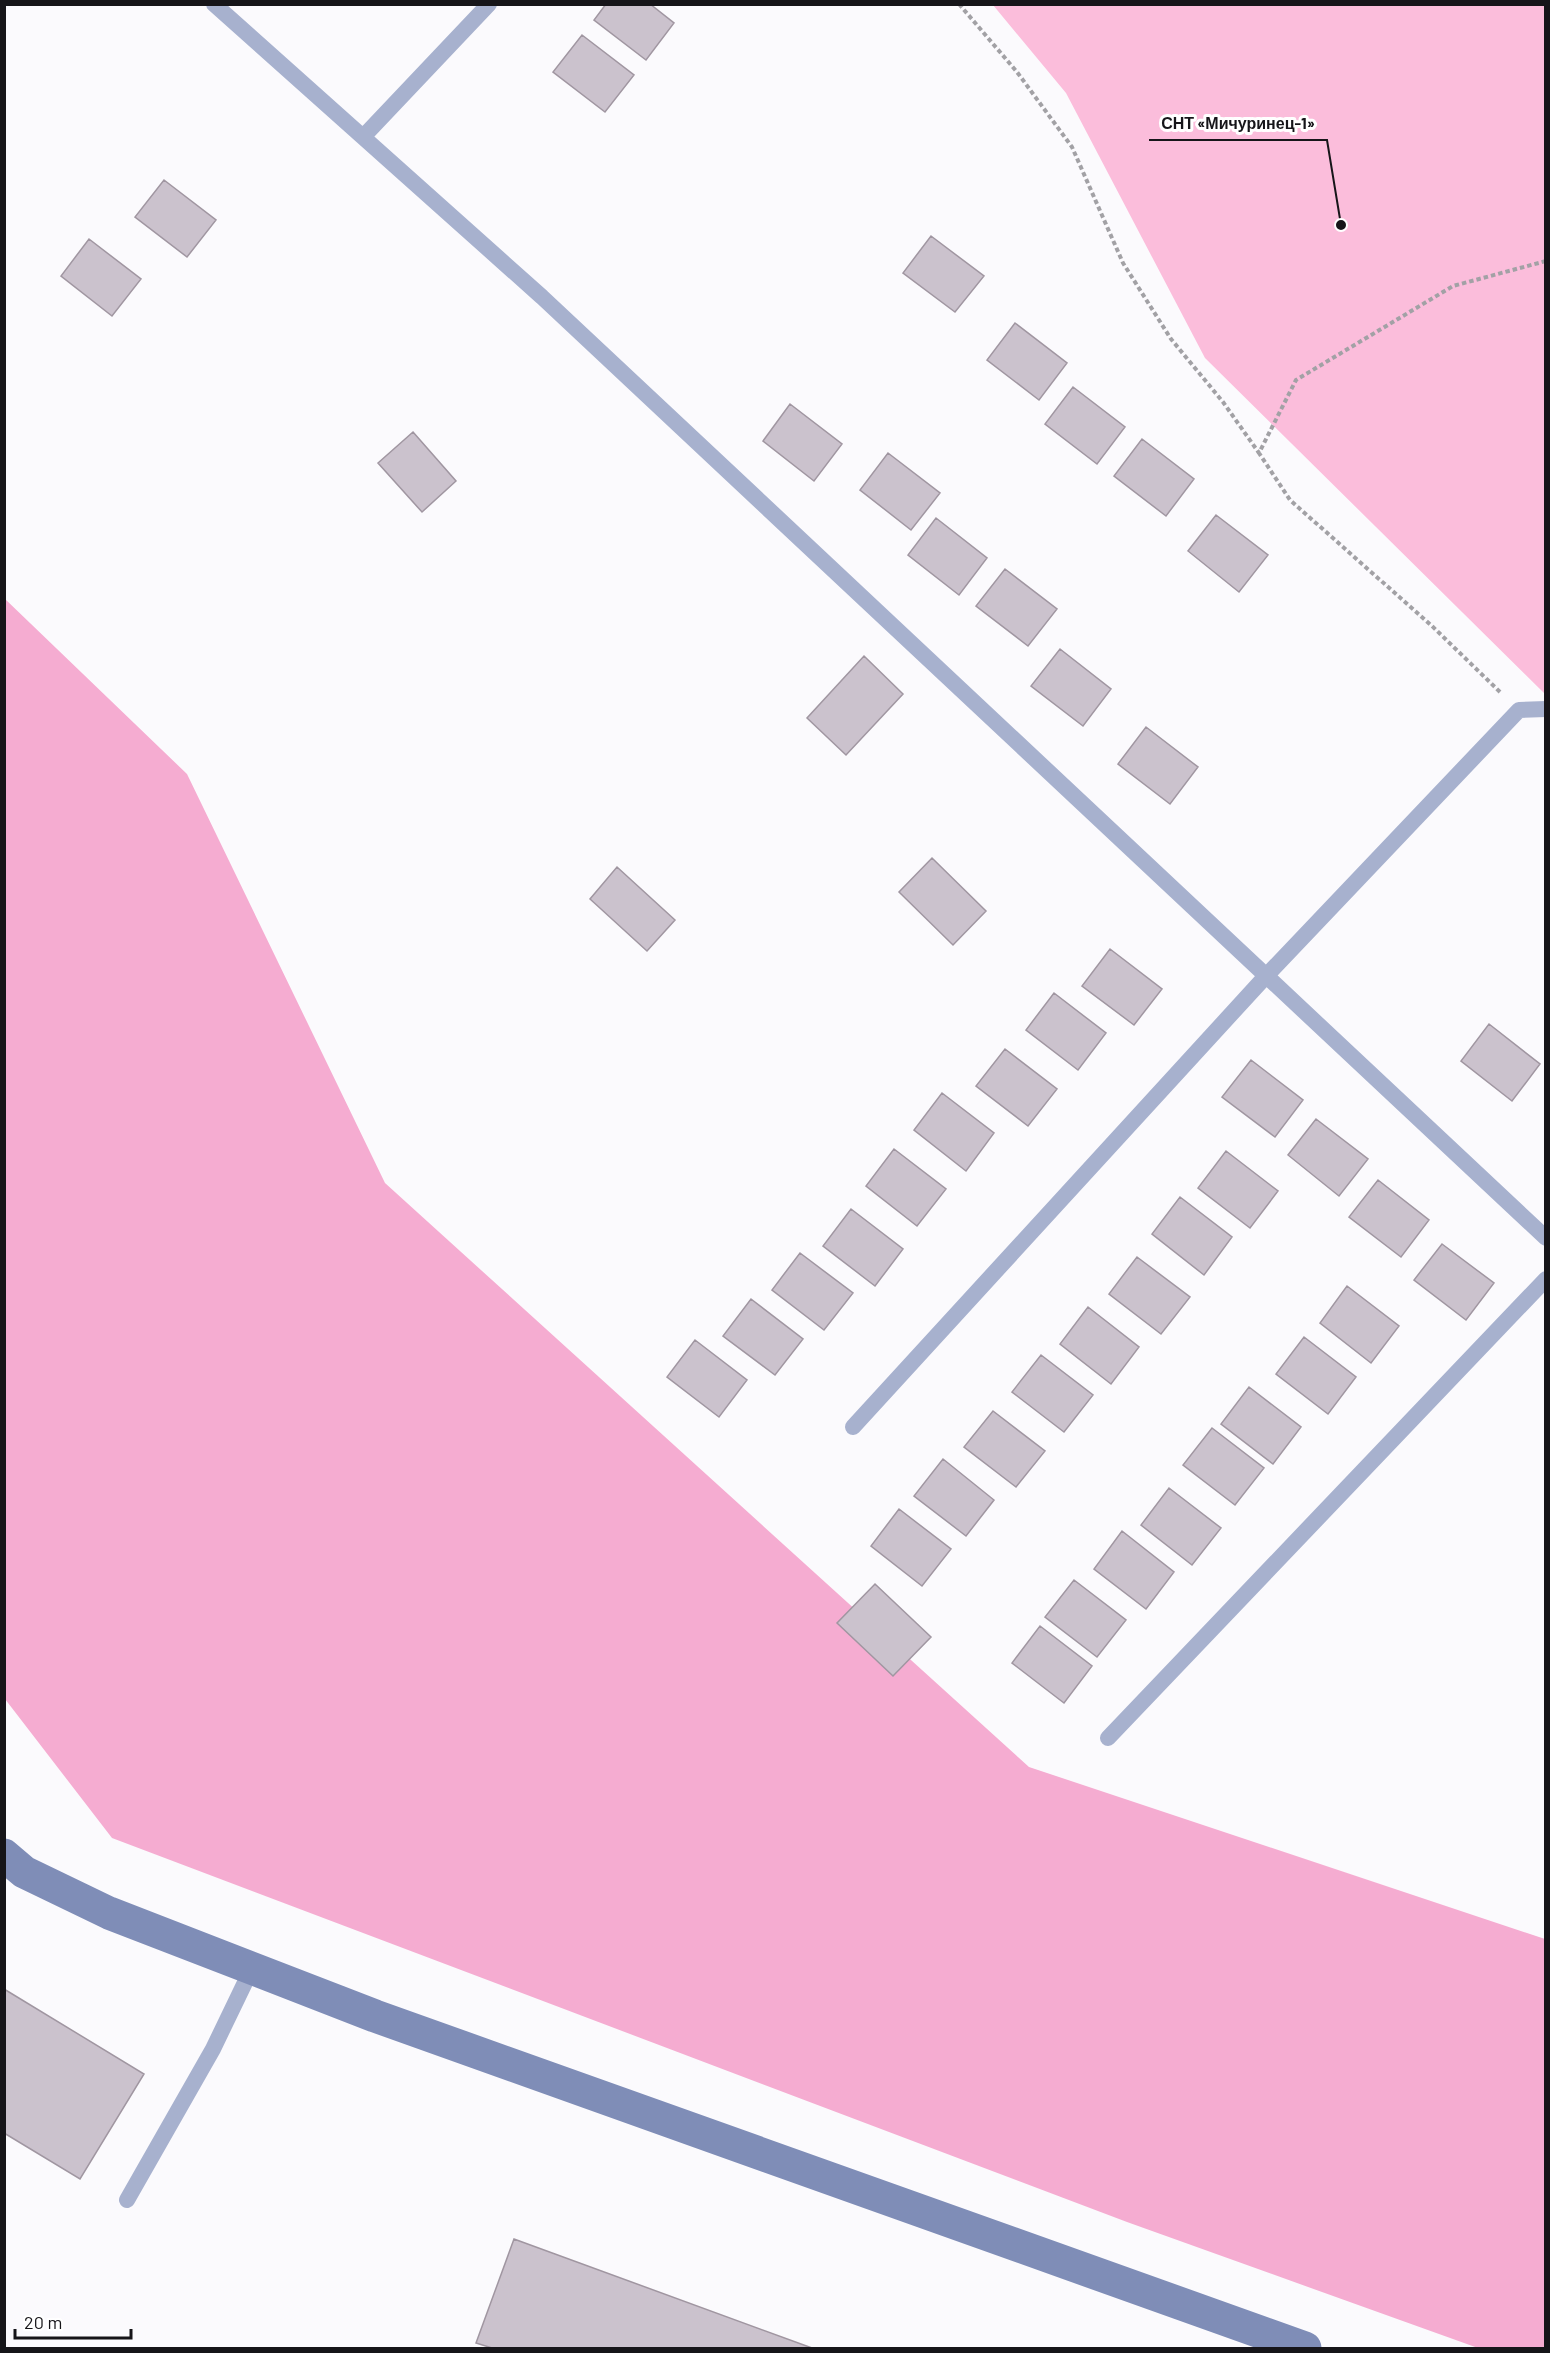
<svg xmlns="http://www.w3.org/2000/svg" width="1550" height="2353" font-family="Barlow,sans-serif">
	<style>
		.green { fill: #fbbddb }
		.forest { fill: #f5acd1 }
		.building { fill: #cbc2cd; stroke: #a096a1; stroke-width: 1.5 }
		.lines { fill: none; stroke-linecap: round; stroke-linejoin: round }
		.path { stroke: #a2a1a5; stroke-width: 4; stroke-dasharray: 4.5 3; stroke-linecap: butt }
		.lane { stroke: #a7b1ce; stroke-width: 16 }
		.secondary { stroke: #7f8db7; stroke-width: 33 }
		.leader { fill: none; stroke: #161519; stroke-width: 2 }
		.callout-dot { fill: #161519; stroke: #fff; stroke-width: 2 }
		.callout-label { font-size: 16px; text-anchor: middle; font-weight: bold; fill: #161519; stroke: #fff; stroke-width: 6; stroke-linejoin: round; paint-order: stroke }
	</style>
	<rect width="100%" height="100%" fill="#fbfafd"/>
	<path class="green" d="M993,5H1545V694L1205,358L1066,93Z"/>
	<path class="forest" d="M4,598L187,774L385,1183L1029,1767L1545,1939V2348H1478L1127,2222L112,1838L5,1699Z"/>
	<path class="building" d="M606,4H650L674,23L646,60L594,20Z
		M582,35L634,75L605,112L553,72Z
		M164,180L216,220L187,257L135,217Z
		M931,236L984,276L955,312L903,273Z
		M89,239L141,279L112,316L61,276Z
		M1015,323L1067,363L1039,400L987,360Z
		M1073,387L1125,427L1097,464L1045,424Z
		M790,404L842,444L814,481L763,441Z
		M413,432L456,481L422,512L378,463Z
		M1142,439L1194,479L1166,516L1114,476Z
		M888,453L940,493L911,530L860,490Z
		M1216,515L1268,555L1239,592L1188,551Z
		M936,518L987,558L959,595L908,555Z
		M1005,569L1057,609L1028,646L976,606Z
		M1060,649L1111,689L1083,726L1031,686Z
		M864,656L903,694L846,755L807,718Z
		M1146,727L1198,767L1170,804L1118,764Z
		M932,858L986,911L953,945L899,892Z
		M617,867L675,920L647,951L590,899Z
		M1110,949L1162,989L1134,1025L1082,986Z
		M1054,993L1106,1033L1078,1070L1026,1030Z
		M1489,1024L1540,1064L1512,1101L1461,1061Z
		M1005,1049L1057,1089L1028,1126L976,1086Z
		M1251,1060L1303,1100L1275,1137L1222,1097Z
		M942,1093L994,1133L966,1171L914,1130Z
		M1316,1119L1368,1159L1339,1196L1288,1155Z
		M894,1149L946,1189L917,1226L866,1186Z
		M1226,1151L1278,1191L1250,1228L1198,1188Z
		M1378,1180L1429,1220L1401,1257L1349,1217Z
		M1180,1197L1232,1237L1204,1275L1152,1234Z
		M851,1209L903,1249L875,1286L823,1246Z
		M1442,1244L1494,1283L1466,1320L1414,1280Z
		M800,1253L853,1293L824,1330L772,1290Z
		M1137,1257L1190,1297L1161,1334L1109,1294Z
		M1347,1286L1399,1326L1371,1363L1320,1323Z
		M751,1299L803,1339L775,1375L723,1336Z
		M1088,1307L1139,1347L1111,1384L1060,1344Z
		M1304,1337L1356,1377L1328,1414L1276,1374Z
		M695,1340L747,1380L719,1417L667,1377Z
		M1041,1355L1093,1395L1064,1432L1012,1392Z
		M1249,1387L1301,1427L1273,1464L1221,1424Z
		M993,1411L1045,1451L1016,1487L964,1447Z
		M1212,1428L1264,1468L1235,1505L1183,1465Z
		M943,1459L994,1500L966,1536L914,1496Z
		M1169,1488L1221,1528L1192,1565L1141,1525Z
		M899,1509L951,1549L922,1586L871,1546Z
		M1122,1531L1174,1572L1146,1609L1094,1569Z
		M1074,1580L1126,1620L1097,1657L1045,1617Z
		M875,1584L931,1637L893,1676L837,1623Z
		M1040,1626L1092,1666L1064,1703L1012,1663Z
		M4,1989L144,2074L80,2179L4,2133Z
		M514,2239L812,2348H492L476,2343Z"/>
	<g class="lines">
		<path class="path" d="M959,4L1017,72L1072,147L1123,263L1171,339L1223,402L1259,453
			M1500,692L1432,626L1290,500L1259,453L1296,380L1453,286L1546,261"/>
		<path class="lane" d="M214,4L542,297L1546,1238
			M363,137L489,4
			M853,1427L1266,976L1519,710L1546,709
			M1108,1738L1546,1279
			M127,2200L213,2049L252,1968"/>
		<path class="secondary" d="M4,1855L24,1872L109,1913L375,2016L1305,2348"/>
	</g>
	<path class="leader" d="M1341 225L1327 140H1149"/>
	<circle class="callout-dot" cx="1341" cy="225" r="6"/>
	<g class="callout-label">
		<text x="1238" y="129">СНТ «Мичуринец-1»</text>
	</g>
	<rect width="1550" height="2353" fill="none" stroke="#161519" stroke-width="12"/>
	<path d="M15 2329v9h116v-9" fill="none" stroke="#161519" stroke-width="3"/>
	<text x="24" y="2329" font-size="18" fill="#161519" stroke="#ffffff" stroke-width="4.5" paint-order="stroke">20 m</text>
</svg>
